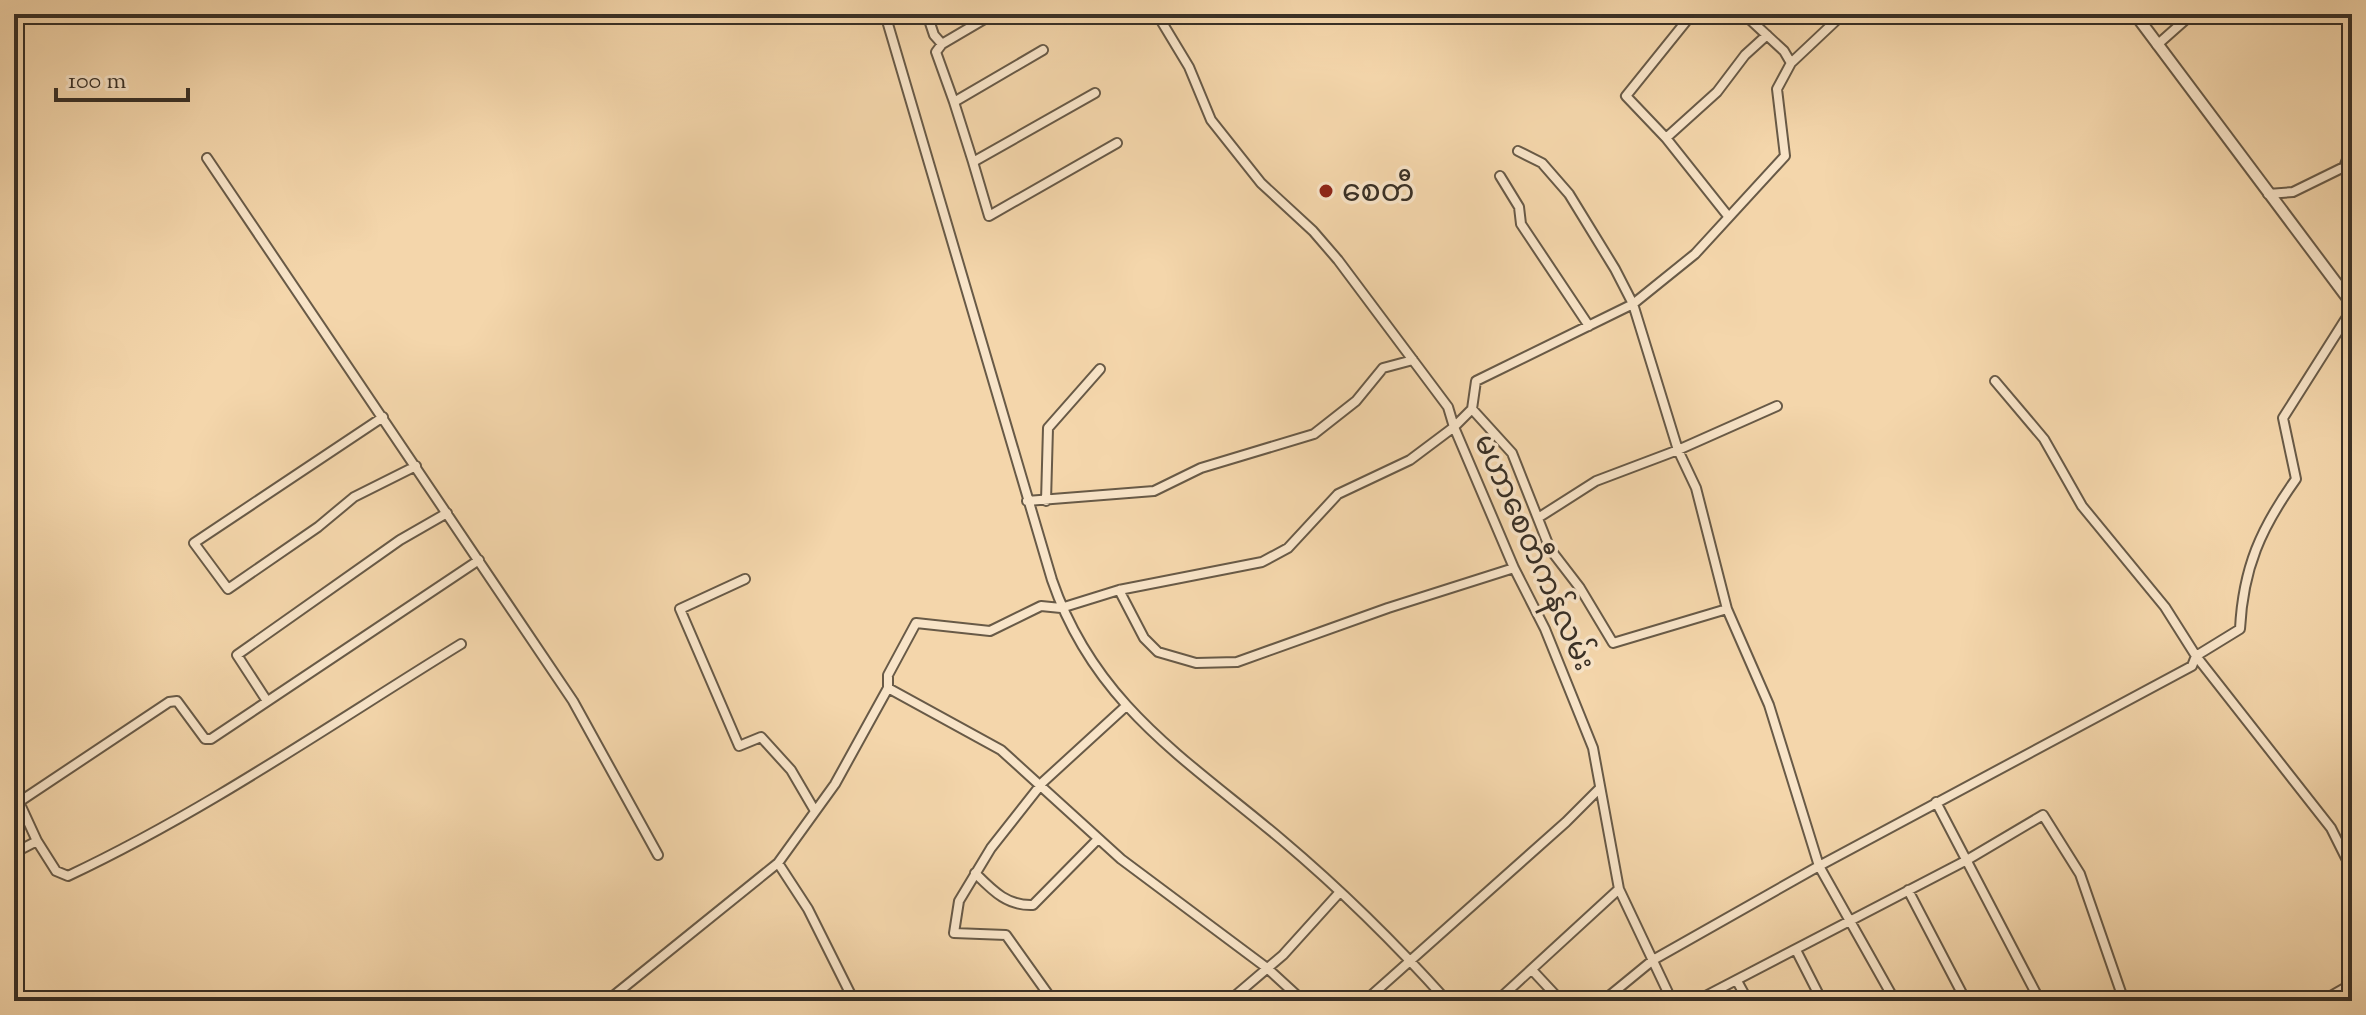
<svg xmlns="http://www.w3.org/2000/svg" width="2366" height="1015" font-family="'Sorts Mill Goudy','Noto Sans Myanmar',serif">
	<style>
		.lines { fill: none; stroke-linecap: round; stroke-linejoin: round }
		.minor-casing { stroke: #685a47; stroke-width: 12 }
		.tertiary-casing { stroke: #685a47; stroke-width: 14 }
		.minor { stroke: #f8e4c8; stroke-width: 8 }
		.tertiary { stroke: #f8e4c8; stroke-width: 10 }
		.poi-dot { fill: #8f2418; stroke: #f8e4c8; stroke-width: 3 }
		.labels { text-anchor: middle; stroke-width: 7; stroke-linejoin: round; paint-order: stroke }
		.poi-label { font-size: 30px; fill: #393026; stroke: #f8e4c8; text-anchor: start }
		.street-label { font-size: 30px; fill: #393026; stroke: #f8e4c8 }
	</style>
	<rect width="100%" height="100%" fill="#f4d6ab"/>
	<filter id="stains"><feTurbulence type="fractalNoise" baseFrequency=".0025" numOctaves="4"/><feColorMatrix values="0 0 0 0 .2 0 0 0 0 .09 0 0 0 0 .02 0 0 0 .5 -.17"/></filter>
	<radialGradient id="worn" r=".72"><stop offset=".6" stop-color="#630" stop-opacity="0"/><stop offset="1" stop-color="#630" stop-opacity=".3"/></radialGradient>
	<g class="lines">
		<g class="minor-casing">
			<path id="minor" d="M885,14L1052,580C1095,705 1186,759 1282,840C1340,889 1396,944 1447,1001
				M927,14L934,35L942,44L993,14
				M1692,14L1626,96L1666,138L1728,216
				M1744,14L1784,51L1791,63
				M942,44L936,52L954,102L1043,50
				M2157,45L2192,14
				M954,102L973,162L1095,93
				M1666,138L1717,92L1745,55L1767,35
				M1518,151L1542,163L1569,194L1615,269L1633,304L1678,450L1696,488L1727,609L1769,705L1819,866L1895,1001
				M207,158L573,701L658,855
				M973,162L989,216L1117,143
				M1500,176L1519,207L1521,224L1589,326
				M2268,194L2293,192L2344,167L2352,147
				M1995,381L2044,439L2082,506L2165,607L2196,656L2331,828L2352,870
				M1472,409L1512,453L1550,549L1580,588L1613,643L1727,609
				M383,417L194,543L228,589L318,527L354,497L416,466
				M1027,501L1154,491L1201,468L1314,434L1356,401L1383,368L1413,360
				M1046,501L1048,428L1100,369
				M1538,518L1596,481L1678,450L1777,406
				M745,579L680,609L739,746L761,737L791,770L815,811
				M1119,590L1144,638L1158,652L1196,663L1237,662L1388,608L1514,568
				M888,688V675L916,623L990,631L1041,606L1061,608L1119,590L1262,562L1288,548L1338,494L1410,460L1454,427L1448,407L1338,260L1313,231L1261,183L1211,120L1189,67L1157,14
				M267,701L237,655L400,540L447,513
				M1936,802L2040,1001
				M37,841L56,871L68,876C206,811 331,724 461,644
				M14,853L37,841L19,802L169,702L177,701L205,739H211L479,560
				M778,863L808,909L854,1001
				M975,873C993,891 1007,906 1033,905L1098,839
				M1908,890L1966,1001
				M1796,950L1822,1001
				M1533,971L1561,1001
				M1737,981L1748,1001
				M607,1001L778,863L835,784L888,688L1001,750L1121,859L1267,968L1303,1001
				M1053,1001L1006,935L954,933L959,901L991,848L1043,782L1125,707
				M1229,1001L1283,955L1339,893
				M1365,1001L1566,822L1600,788
				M1497,1001L1619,889
				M1603,1001L1653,960L1819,866L2192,666L2196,656L2240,629C2243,568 2261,528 2296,479L2283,418L2352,309
				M1672,1001L1619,889L1593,748L1545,629L1514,568L1454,427L1472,409L1476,381L1633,304L1695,254L1785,156L1777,89L1791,63L1843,14
				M1696,1001L1967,860L2043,815L2080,874L2124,1001"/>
		</g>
		<g class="tertiary-casing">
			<path id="tertiary" d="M2135,14L2352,304
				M2324,1001L2352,985"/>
		</g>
		<use href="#minor" class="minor"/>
		<use href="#tertiary" class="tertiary"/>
	</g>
	<circle class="poi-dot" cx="1326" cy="191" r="8"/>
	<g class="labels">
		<g class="poi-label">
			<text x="1342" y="201">စေတီ</text>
		</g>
		<g class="street-label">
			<text transform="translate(1535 552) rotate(66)" y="10">မဟာစေတီကန်လမ်း</text>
		</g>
	</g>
	<rect width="2366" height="1015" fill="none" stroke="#f4d6ab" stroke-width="48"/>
	<rect x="16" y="16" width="2334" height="983" fill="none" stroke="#393026" stroke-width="4"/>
	<rect x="24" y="24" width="2318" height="967" fill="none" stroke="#393026" stroke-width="2"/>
	<path d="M56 88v12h132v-12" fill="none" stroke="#393026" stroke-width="4"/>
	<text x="68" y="88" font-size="24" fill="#393026" stroke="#f8e4c8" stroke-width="6" paint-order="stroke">100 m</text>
	<rect width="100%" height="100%" filter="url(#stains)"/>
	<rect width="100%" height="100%" fill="url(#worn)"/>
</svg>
